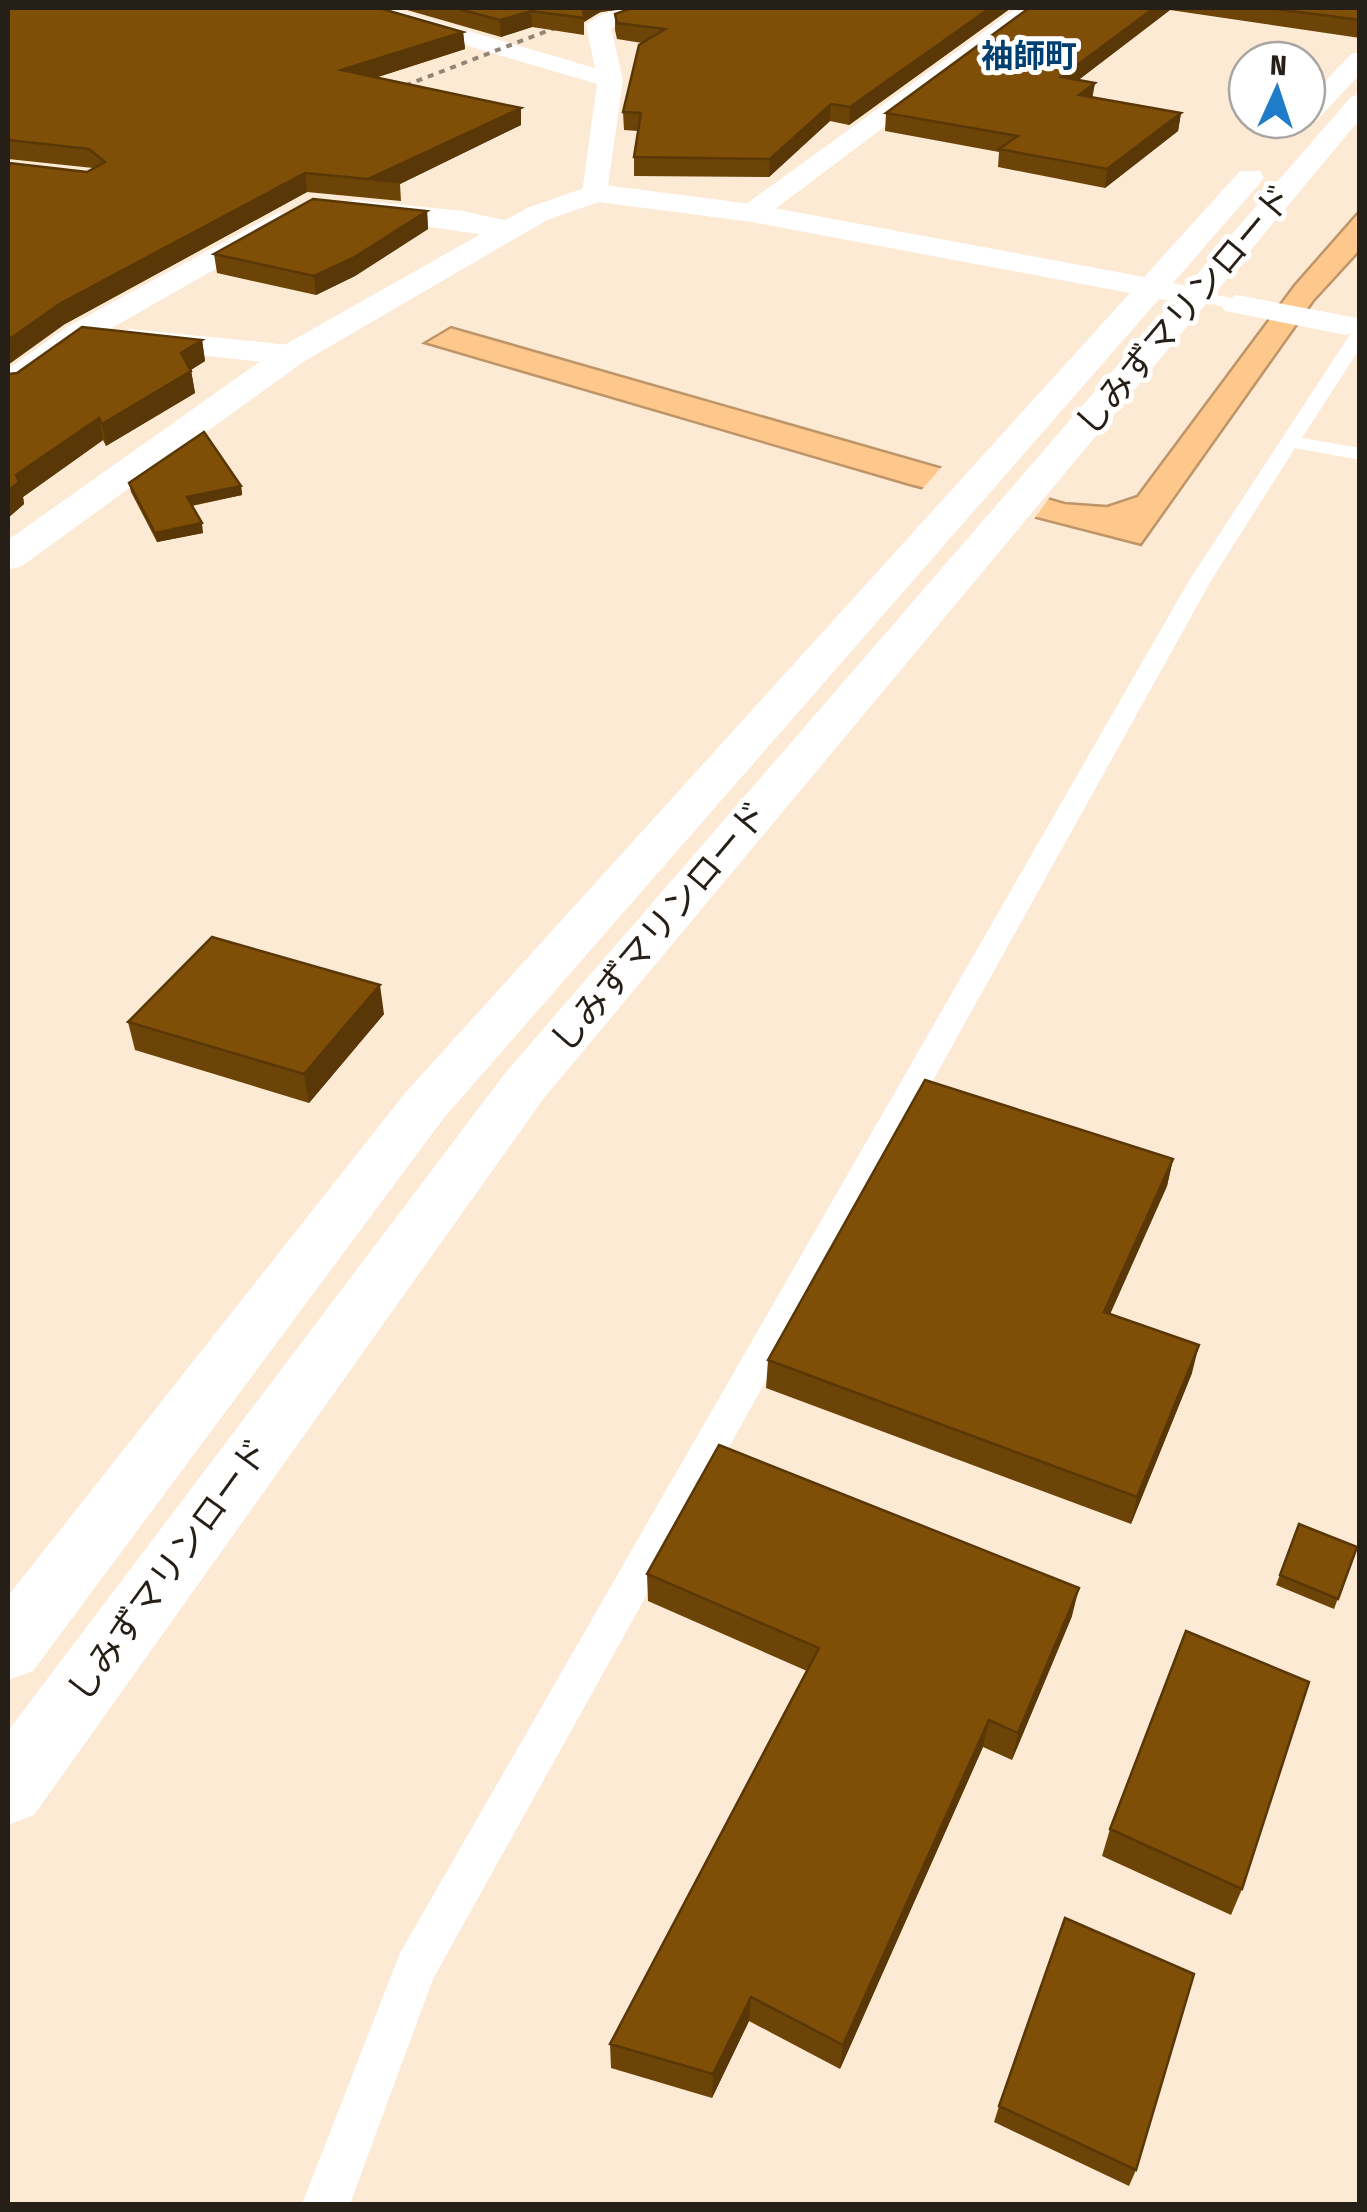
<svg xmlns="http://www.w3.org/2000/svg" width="1367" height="2212" font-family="'Fira Sans Condensed','Noto Sans JP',sans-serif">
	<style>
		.water { fill: #fec78b; stroke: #bd9568; stroke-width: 2.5 }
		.pier { fill: #fdead5 }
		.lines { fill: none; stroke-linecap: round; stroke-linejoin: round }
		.lane { fill: #fff; fill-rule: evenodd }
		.street { fill: #fff; fill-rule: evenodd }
		.secondary { fill: #fff; fill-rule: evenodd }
		.rail { stroke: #928576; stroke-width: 4; stroke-dasharray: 6 6; stroke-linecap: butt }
		.wall { fill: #6d4407 }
		.shaded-wall { fill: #593706 }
		.building { fill: #7f4f08; stroke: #593706; stroke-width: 2.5 }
		.labels { text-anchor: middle; stroke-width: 10; stroke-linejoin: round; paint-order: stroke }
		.far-quarter-label { font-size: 32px; font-weight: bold; fill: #003f6f; stroke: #fff }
		.street-label { font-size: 35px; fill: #261f17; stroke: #fff }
	</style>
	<rect width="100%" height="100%" fill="#fdead5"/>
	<path class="water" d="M1359,211V252L1314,301L1141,545L909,485L424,343L451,327L1065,503L1107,506L1137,496L1294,285Z"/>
	<path class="pier" d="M945,463L1052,494L1032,522L919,493Z"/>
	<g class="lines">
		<path class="lane" d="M1196,291L1242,300L1245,304L1236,309L1190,300L1187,296Z
			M1360,328V348L1302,438L1360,448V460L1295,448L1212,579L433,1979L350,2204H302L400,1953L1190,579L1351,333Z"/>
		<path class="street" d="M354,8H388L595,68L586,25C604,8 630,8 653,8L650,13L611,28L623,80L606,199L596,202L582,193L597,84L357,13Z
			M1017,8H1042L762,219H742L738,213L742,207Z
			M355,200L463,211L523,224L528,230L513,239L345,215L341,209L345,203Z
			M279,212L289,215L294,221L289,227L89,341L20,391L8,394V369L67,327Z
			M130,329L291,345L303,348L308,355L303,362L291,365L118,346L114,339L118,332Z"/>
		<path class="secondary" d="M1360,52V74L1316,121H1298L1307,120V100L1351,54Z
			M1360,94V119L544,1098L34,1815L8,1825V1731L506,1072L1173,301L1159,299L443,1119L33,1671L8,1680V1596L405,1093L1130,293L752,222L599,202L547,220L303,362L22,566L8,570V540L279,348L527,208L596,184L752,204L1144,277L1240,171H1260L1264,177L1260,183L1173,283L1187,286L1351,97Z
			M1236,295L1357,318L1360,329L1346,335L1225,311L1220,304Z"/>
		<path class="rail" d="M383,94L607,8"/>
	</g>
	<path class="wall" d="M8,8L463,32L465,49L375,78L521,108V125L400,184L401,201L307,192L65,324L87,172L93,168L8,159Z
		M400,8H1011L849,125L830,121L769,177L634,176V157L638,131L624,130L623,112L642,43L617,39L615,30V14L630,8L600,12L584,22V35L532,27L501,37Z
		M1029,8H1360V38L1170,10L1078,80L1093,98L1181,113L1178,131L1105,188L998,167L999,152L885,131L886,113Z
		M427,211L428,229L355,276L316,295L217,273L214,254Z
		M202,340L205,361L191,370L195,393L106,446L103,440L23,497L24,504L8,518V374Z
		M129,483L241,486L242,495L192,506L203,533L157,542L131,492Z
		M384,1014L309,1103L135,1050L128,1022Z
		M1173,1159L1167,1186L1110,1314L1192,1373L1131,1524L766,1388L768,1360Z
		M1299,1524L1357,1547L1334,1609L1276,1585Z
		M647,1574L1072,1616L1012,1760L983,1747L840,2069L749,2021L712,2098L611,2068L610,2044L807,1671L648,1601Z
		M1110,1829L1242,1889L1231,1915L1102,1856Z
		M999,2106L1136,2170L1129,2186L994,2122Z"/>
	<path class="shaded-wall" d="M583,8H635L600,12L584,22Z
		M990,8H1011L849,125L850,107Z
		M1154,8H1170V10L1059,95L1061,77Z
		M531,11L532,27L501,37L500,20Z
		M463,32L465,49L343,88L341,70Z
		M1095,83L1092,100L1079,95Z
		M831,104L830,121L769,177L770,159Z
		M521,108V125L400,184L399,182L370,178Z
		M1181,113L1178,131L1105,188L1107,169Z
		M305,173L307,192L65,324L8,365V340L61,303Z
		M427,211L428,229L355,276L316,295L314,276Z
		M202,340L205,361L184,374L181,353Z
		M191,371L195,393L106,446L102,424Z
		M99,418L103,440L23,497L24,504L8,518V491L16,475Z
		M241,486L242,495L188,506L187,497Z
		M202,523L203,533L157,542L155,533Z
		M380,985L384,1014L309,1103L304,1074Z
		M1173,1159L1167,1186L1099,1339L1104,1312Z
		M1199,1345L1192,1373L1131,1524L1137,1497Z
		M1079,1588L1072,1616L1012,1760L1018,1733Z
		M989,1720L983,1747L840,2069L843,2045Z
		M751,1997L749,2021L712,2098L713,2074Z"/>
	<path class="building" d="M8,8H379L463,32L341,70L521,108L370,178L399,182L305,173L61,303L8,340V163L87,172L105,162L89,149L8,140Z
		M455,8H583L584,18L531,11L500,20Z
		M632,8H990L850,107L831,104L770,159L634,157L641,113L623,112L639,45L665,29L617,23L615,14Z
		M1029,8H1154L1061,77L1095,83L1079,95L1181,113L1107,169L999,149L1018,136L886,113Z
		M1268,8H1360V20Z
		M313,199L427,211L353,258L314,276L214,254Z
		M82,327L202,340L181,353L191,371L102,424L99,418L16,475L19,482L8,491V374L17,373Z
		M204,432L241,486L187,497L202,523L155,533L129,483Z
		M212,937L380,985L304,1074L128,1022Z
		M925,1080L1173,1159L1104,1312L1199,1345L1137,1497L768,1360Z
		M719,1445L1079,1588L1018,1733L989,1720L843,2045L751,1997L713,2074L610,2044L819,1648L647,1574Z
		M1299,1524L1357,1547L1338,1599L1280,1575Z
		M1186,1631L1309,1682L1242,1889L1110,1829Z
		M1065,1918L1194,1974L1136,2170L999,2106Z"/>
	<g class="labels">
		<g class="far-quarter-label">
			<text x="1029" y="67">袖師町</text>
		</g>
		<g class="street-label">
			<text transform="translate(1184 310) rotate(-50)" y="12">しみずマリンロード</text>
			<text transform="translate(659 927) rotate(-50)" y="12">しみずマリンロード</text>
			<text transform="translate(168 1570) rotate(-54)" y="12">しみずマリンロード</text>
		</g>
	</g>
	<rect width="1367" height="2212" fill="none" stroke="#261f17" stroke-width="20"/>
	<g transform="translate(1277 90) rotate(3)"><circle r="48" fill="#ffffff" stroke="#a8a5a2" stroke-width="2.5"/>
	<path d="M0-8L18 38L0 25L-18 38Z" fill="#1e7cc8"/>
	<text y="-15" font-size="28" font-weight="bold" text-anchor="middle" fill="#261f17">N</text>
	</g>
</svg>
